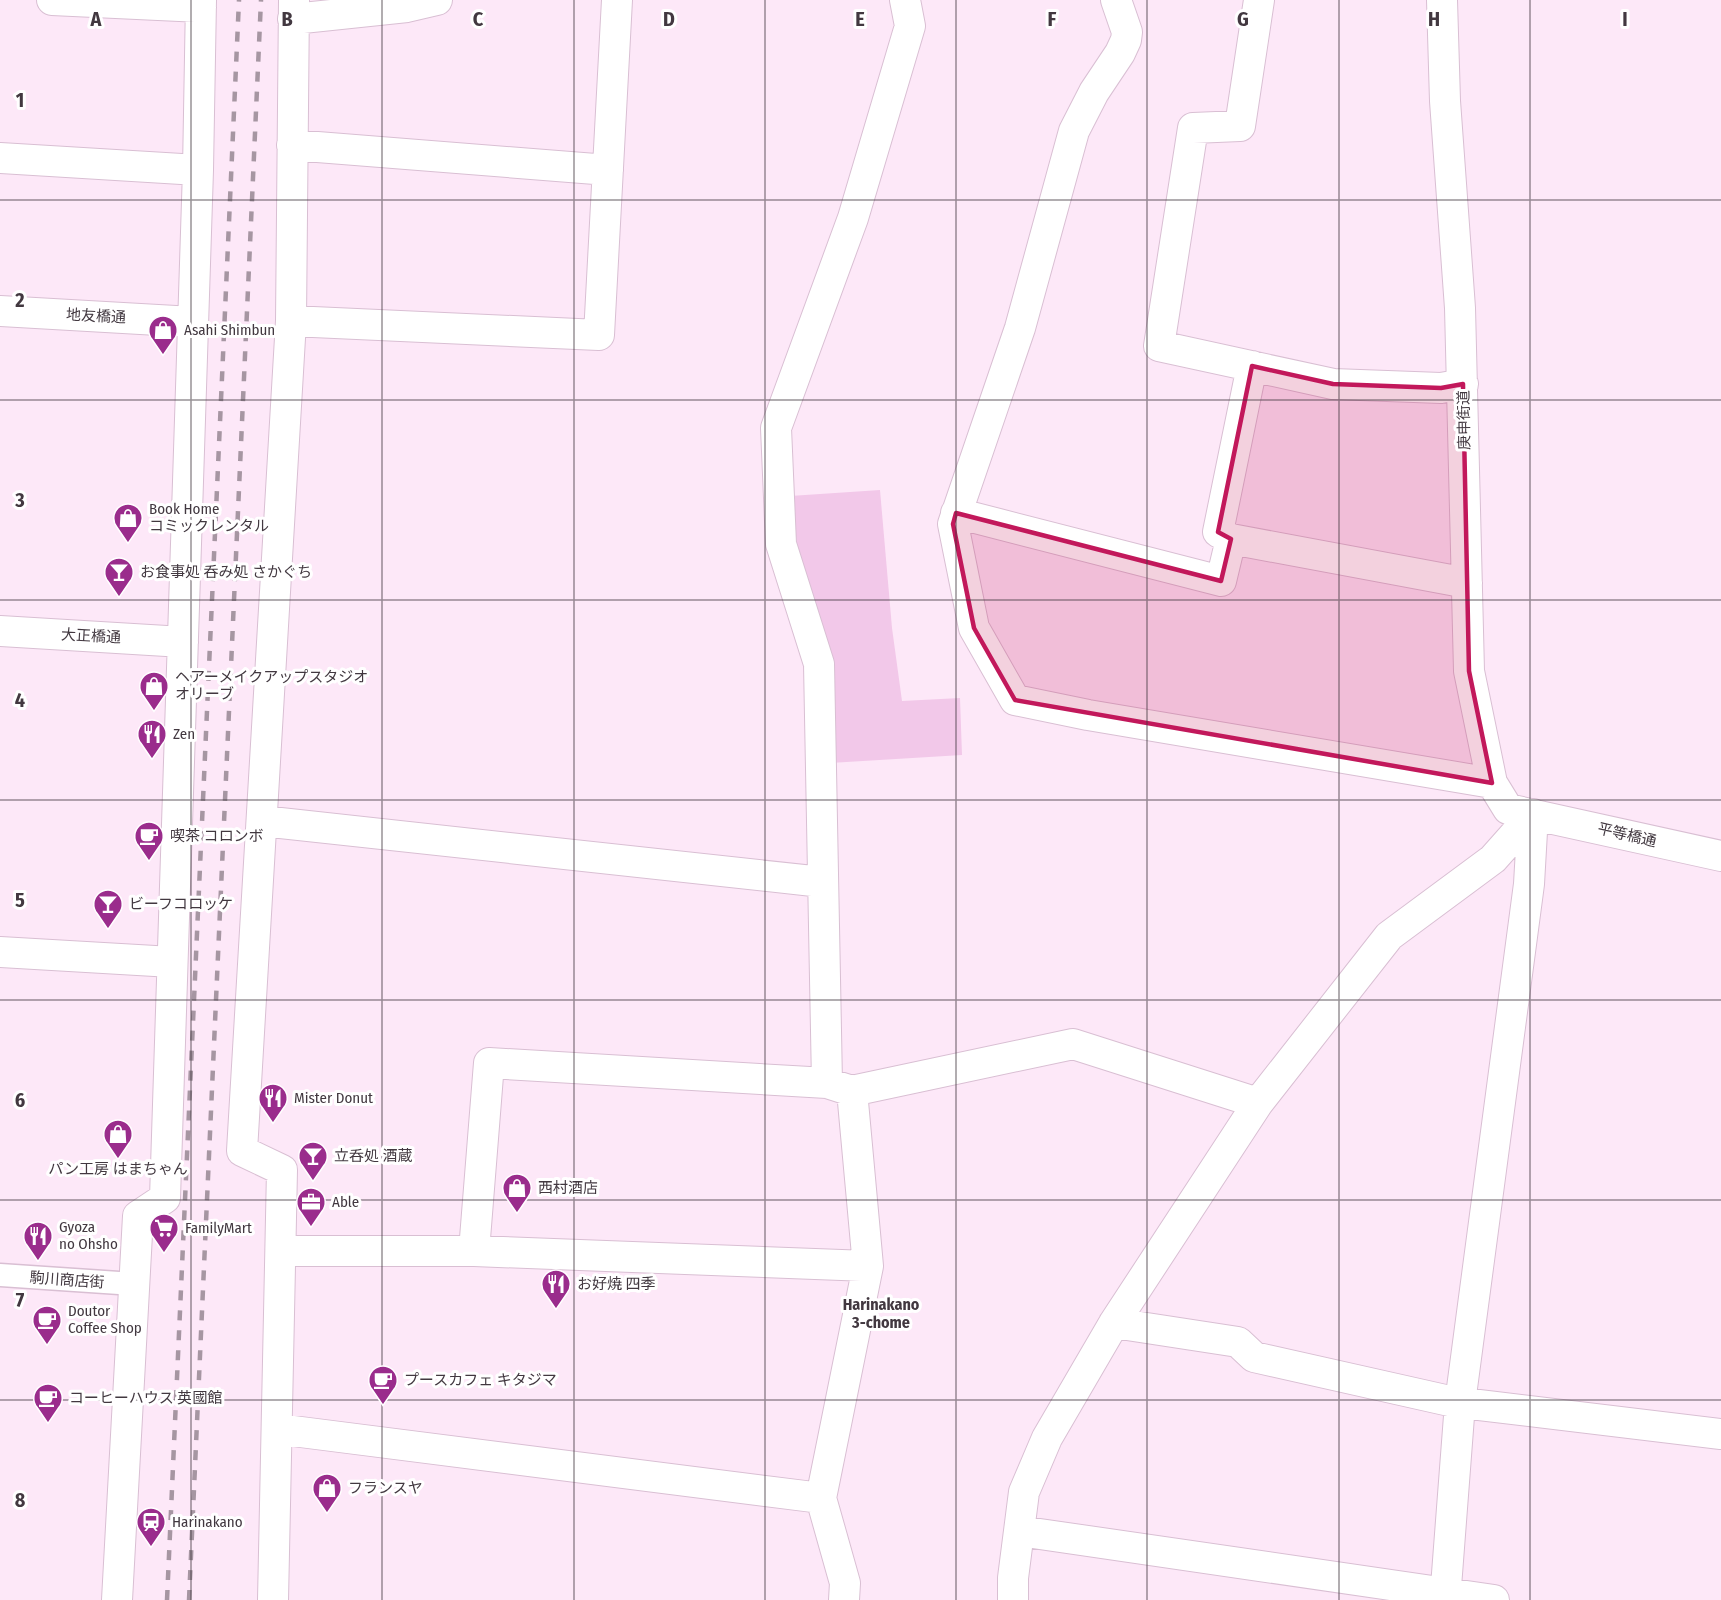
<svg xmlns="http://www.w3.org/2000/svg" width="1721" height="1600" font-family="'Fira Sans Condensed','Noto Sans JP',sans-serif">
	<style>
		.green { fill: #f2c8e9 }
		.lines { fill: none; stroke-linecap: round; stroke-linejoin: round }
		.pedestrian-casing { stroke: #d9bfd3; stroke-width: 25 }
		.minor-casing { stroke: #d9bfd3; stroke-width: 32 }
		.pedestrian { stroke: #fff; stroke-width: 22 }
		.minor { stroke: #fff; stroke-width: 30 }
		.rail { stroke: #a696a2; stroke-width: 4.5; stroke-dasharray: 10 10; stroke-linecap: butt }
		.marked { fill: #c2185b; fill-opacity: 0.2; stroke: #c2185b; stroke-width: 4.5; stroke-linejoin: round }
		.grid { fill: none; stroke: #423840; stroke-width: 1.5; stroke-opacity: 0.55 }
		.labels { text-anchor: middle; stroke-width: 6; stroke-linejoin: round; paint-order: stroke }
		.street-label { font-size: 15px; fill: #423840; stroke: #fff }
		.poi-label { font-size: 15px; fill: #423840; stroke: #fff; text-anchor: start }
		.neighbourhood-label { font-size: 16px; font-weight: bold; fill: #423840; stroke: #fff }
		.grid-label { font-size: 20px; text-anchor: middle; font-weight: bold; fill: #423840; stroke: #fff; stroke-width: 6; stroke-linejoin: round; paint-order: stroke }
	</style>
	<rect width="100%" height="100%" fill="#fde8f8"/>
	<path class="green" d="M880,490L892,628L902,701L960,698L962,755L830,763L790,496Z"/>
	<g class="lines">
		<g class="pedestrian-casing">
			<path id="pedestrian" d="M0,1275L134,1284"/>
		</g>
		<g class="minor-casing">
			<path id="minor" d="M52,0L201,7
				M1116,0L1127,32L1126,40L1120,53L1094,92L1074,131L1020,328L953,524L974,628L1015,700L1088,715L1492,783
				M1259,0L1240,126L1193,128L1159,346L1333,384L1441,388L1463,384
				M1442,0L1445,101L1460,308L1469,671L1492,783L1508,809L1721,856
				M293,19L407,7L437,0
				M292,145L608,170
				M0,158L198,170
				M0,311L193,322
				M291,321L599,335L617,0
				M1252,366L1218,532L1231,539L1467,583
				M956,513L1221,581L1231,539
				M0,631L183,642
				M262,821L822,882
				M0,952L172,962
				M827,1083L819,664L781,544L776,428L853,218L910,26L905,0
				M282,1251H474L868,1266
				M474,1251L489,1063L827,1083L852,1091L1073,1044L1258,1103
				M1114,1323L1238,1342L1254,1357L1454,1402L1721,1434
				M277,1429L821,1498
				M1019,1531L1494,1600
				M117,1600L138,1216L165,1198L198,170L201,0
				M273,1600L282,1170L242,1151L291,321L294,0
				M844,1600L845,1583L821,1498L868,1266L852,1091
				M1013,1600V1578L1024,1492L1047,1438L1114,1323L1258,1103L1389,936L1493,859L1533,814
				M1445,1600L1460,1403L1529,884L1533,814"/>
		</g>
		<use href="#pedestrian" class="pedestrian"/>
		<use href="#minor" class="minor"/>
		<path class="rail" d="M167,1600L239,0
			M189,1600L261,0"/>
	</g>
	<path class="marked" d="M1252,366L1333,384L1441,388L1463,384L1469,671L1492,783L1015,700L974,628L953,524L956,513L1221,581L1231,539L1218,532Z"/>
	<path class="grid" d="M191,0V1600M382,0V1600M574,0V1600M765,0V1600M956,0V1600M1147,0V1600M1339,0V1600M1530,0V1600M0,200H1721M0,400H1721M0,600H1721M0,800H1721M0,1000H1721M0,1200H1721M0,1400H1721"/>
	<defs>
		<g id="shop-pin" transform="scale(1.5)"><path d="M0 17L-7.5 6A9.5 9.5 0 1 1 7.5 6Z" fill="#9a2c8c" stroke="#fff"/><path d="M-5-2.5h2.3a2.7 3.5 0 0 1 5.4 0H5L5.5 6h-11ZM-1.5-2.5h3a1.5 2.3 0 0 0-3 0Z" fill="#fff"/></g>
		<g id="bar-pin" transform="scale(1.5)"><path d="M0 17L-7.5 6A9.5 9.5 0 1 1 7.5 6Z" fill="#9a2c8c" stroke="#fff"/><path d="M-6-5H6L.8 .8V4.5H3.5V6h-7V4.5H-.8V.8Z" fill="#fff"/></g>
		<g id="restaurant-pin" transform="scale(1.5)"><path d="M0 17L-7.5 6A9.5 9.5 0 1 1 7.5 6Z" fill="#9a2c8c" stroke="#fff"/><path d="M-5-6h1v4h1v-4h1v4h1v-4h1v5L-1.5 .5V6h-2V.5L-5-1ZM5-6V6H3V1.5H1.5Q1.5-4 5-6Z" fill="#fff"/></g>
		<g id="cafe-pin" transform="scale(1.5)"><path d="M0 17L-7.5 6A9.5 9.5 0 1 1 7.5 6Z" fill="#9a2c8c" stroke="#fff"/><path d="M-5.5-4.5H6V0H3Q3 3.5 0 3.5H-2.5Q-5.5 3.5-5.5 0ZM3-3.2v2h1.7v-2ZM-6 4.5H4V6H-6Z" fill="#fff"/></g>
		<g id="office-pin" transform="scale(1.5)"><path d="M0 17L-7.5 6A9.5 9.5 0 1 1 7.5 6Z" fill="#9a2c8c" stroke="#fff"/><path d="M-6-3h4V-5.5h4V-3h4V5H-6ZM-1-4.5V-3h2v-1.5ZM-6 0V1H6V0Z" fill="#fff"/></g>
		<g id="supermarket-pin" transform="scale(1.5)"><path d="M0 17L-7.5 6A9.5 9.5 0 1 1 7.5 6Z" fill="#9a2c8c" stroke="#fff"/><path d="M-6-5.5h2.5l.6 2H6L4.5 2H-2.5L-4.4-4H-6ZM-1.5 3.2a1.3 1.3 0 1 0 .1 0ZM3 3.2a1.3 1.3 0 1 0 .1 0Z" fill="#fff"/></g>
		<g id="station-pin" transform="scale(1.5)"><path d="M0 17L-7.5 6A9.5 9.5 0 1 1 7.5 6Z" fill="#9a2c8c" stroke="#fff"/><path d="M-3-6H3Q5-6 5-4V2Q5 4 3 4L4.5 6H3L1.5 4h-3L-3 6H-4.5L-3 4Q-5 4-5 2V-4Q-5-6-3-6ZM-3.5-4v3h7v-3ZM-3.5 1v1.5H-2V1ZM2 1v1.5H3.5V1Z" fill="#fff"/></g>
	</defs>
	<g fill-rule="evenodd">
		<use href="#shop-pin" x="163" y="330"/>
		<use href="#shop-pin" x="128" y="518"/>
		<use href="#bar-pin" x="119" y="572"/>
		<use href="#shop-pin" x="154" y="686"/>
		<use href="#restaurant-pin" x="152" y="734"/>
		<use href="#cafe-pin" x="149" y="836"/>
		<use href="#bar-pin" x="108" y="904"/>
		<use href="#restaurant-pin" x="273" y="1098"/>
		<use href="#shop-pin" x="118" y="1134"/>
		<use href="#bar-pin" x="313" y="1156"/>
		<use href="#shop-pin" x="517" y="1188"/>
		<use href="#office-pin" x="311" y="1202"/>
		<use href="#supermarket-pin" x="164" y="1228"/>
		<use href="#restaurant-pin" x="38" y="1236"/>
		<use href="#restaurant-pin" x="556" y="1284"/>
		<use href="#cafe-pin" x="47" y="1320"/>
		<use href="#cafe-pin" x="383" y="1380"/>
		<use href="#cafe-pin" x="48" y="1398"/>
		<use href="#shop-pin" x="327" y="1488"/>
		<use href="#station-pin" x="151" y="1522"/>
	</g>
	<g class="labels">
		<g class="street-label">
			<text transform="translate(96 316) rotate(3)" y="5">地友橋通</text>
			<text transform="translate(1464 420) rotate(-91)" y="5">庚申街道</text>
			<text transform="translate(91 636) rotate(3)" y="5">大正橋通</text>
			<text transform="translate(1627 835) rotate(13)" y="5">平等橋通</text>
			<text transform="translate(67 1280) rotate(4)" y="5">駒川商店街</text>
		</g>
		<g class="poi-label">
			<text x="184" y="335">Asahi Shimbun</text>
			<text x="149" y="514">Book Home<tspan x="149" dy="17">コミックレンタル</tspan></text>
			<text x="140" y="577">お食事処 呑み処 さかぐち</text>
			<text x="175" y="682">ヘアーメイクアップスタジオ<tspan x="175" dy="17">オリーブ</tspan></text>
			<text x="173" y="739">Zen</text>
			<text x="170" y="841">喫茶 コロンボ</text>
			<text x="129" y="909">ビーフコロッケ</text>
			<text x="294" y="1103">Mister Donut</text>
			<text x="334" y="1161">立呑処 酒蔵</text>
			<text x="118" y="1174" text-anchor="middle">パン工房 はまちゃん</text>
			<text x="538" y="1193">西村酒店</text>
			<text x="332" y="1207">Able</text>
			<text x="59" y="1232">Gyoza<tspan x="59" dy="17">no Ohsho</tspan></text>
			<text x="185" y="1233">FamilyMart</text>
			<text x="577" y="1289">お好焼 四季</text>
			<text x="68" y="1316">Doutor<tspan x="68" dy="17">Coffee Shop</tspan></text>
			<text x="404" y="1385">プースカフェ キタジマ</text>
			<text x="69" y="1403">コーヒーハウス 英國館</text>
			<text x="348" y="1493">フランスヤ</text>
			<text x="172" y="1527">Harinakano</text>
		</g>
		<g class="neighbourhood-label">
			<text x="881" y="1310">Harinakano<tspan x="881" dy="18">3-chome</tspan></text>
		</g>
	</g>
	<g class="grid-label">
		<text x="96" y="26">A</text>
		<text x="287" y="26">B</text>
		<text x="478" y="26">C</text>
		<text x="669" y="26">D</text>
		<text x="860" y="26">E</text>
		<text x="1052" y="26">F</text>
		<text x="1243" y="26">G</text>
		<text x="1434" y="26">H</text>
		<text x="1625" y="26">I</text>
		<text x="20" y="107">1</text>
		<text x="20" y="307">2</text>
		<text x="20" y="507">3</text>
		<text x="20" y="707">4</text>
		<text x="20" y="907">5</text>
		<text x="20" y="1107">6</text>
		<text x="20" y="1307">7</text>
		<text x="20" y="1507">8</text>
	</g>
</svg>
